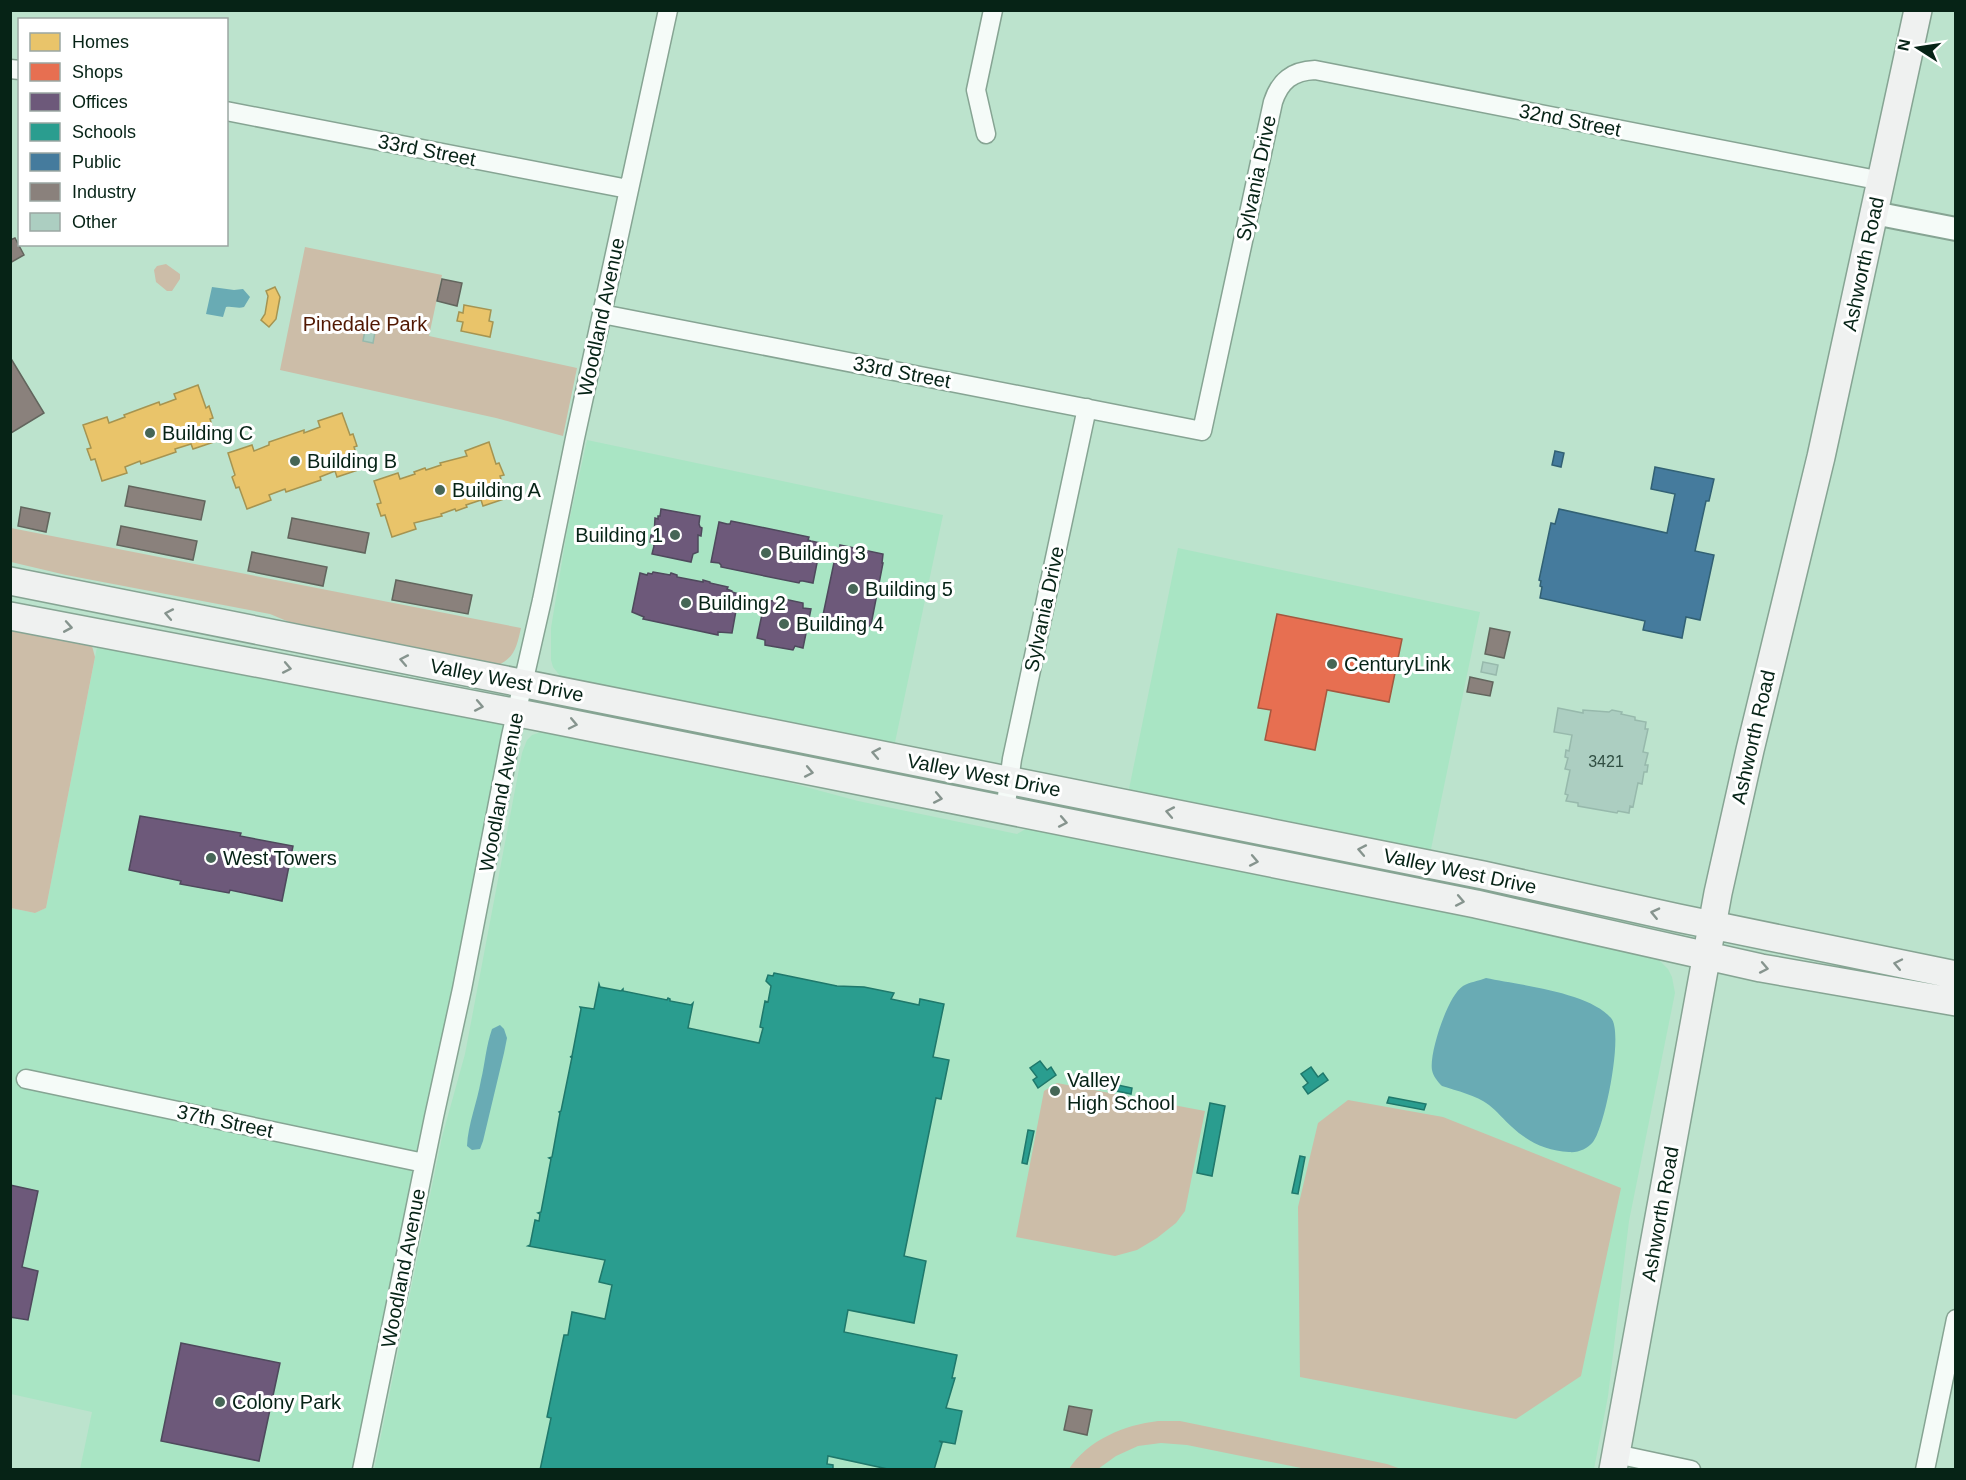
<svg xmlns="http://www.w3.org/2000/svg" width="1966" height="1480" font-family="Arial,sans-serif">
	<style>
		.built { fill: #a9e5c4 }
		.green { fill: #ccbda8 }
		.water { fill: #69abb4 }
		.homes { fill: #e9c46a; stroke: #a59451; stroke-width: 1.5 }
		.shops { fill: #e76f51; stroke: #a4583f; stroke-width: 1.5 }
		.offices { fill: #6d597a; stroke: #4e495c; stroke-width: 1.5 }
		.schools { fill: #2a9d8f; stroke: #1f786b; stroke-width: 1.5 }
		.public { fill: #457b9d; stroke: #326174; stroke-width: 1.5 }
		.industry { fill: #8a817c; stroke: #62655d; stroke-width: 1.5 }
		.building { fill: #accec1; stroke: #97b9ac; stroke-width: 1.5 }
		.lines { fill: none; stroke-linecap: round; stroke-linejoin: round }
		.minor-casing { stroke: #86a493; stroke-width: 21 }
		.tertiary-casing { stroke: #86a493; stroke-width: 26 }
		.secondary-casing { stroke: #86a493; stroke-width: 30 }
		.minor { stroke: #f5fbf8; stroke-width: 18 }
		.tertiary { stroke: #f5fbf8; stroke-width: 22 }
		.secondary { stroke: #eff1f0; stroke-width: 27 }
		.oneway { stroke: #86948e }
		.poi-dot { fill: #466656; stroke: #fff; stroke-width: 2 }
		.labels { text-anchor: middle; stroke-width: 6; stroke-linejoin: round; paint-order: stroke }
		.number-label { font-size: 16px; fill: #304e42 }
		.street-label { font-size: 20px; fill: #062316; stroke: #fff }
		.park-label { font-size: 20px; fill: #511802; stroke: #fff }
		.poi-label { font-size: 20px; fill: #062316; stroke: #fff; text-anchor: start }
	</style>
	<rect width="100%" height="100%" fill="#bce3cd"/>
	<path class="built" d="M587,440L943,515L894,747L561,677L553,667L551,660V628L567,531Z
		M1178,548L1480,612L1430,854L1128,794Z
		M100,632L516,713L362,1469H80L92,1412L11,1394V908L35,913L46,908Z
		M544,731L724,765L858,801L1017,834L1029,827L1477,916L1658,959L1668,969L1672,977L1675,993L1629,1221L1608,1396L1594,1469L374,1470L442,1137L465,1054L522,753L527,740L532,735Z"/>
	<path class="green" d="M305,247L442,275L429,336L577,368L563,436L496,418L280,370Z
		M166,264L180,274V279L172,291H167L156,282L154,270L157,266Z
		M11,528L521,628C517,645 515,658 498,665L313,632L270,614L66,575L11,562Z
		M11,628L84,640L92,646L95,657L46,908L35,913L11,908Z
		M1057,1083L1205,1111L1185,1211L1176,1223L1157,1238L1137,1250L1115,1256L1016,1237L1044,1091Z
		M1348,1100L1443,1117L1621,1188L1581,1376L1516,1419L1300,1377L1298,1207L1318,1123Z
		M1158,1421H1180L1387,1464L1401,1469H1306L1187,1445L1161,1443L1138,1446L1116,1456L1098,1469H1069C1088,1440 1124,1425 1158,1421Z"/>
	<path class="water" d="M212,287L234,290L243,289L250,297L244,307C238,309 233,306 226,307L223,317L206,314Z
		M1486,978C1519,985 1589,992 1611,1018C1624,1032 1605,1127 1593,1142C1587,1149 1578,1153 1569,1152C1547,1151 1528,1142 1512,1127C1504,1120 1497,1111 1489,1105C1476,1095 1457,1091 1442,1086C1438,1082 1433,1076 1432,1070C1429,1053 1448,995 1463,986C1469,982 1479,981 1486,978Z
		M500,1025L504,1029L507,1038L504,1053L483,1141L480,1149L472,1150L467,1146C468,1124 477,1103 481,1080C485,1063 486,1046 492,1029Z"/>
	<path class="homes" d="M275,287L280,297L276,319L269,327L261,320L265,314L268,296L266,291Z
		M464,305L491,310L489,321L493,322L490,337L461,331L463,322L457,321L459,312L463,313Z
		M198,385L206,408L209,406L213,418L210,419L217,441L193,449L191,444L175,449L176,452L141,464L140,461L125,467L127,473L102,481L95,459L91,460L87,449L91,448L83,425L107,417L109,423L125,417L124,415L159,402L160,405L176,399L174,394Z
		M342,413L350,435L353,434L357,446L354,447L361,469L337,477L335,471L320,477L321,480L286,492L285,489L269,495L271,500L247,509L239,487L236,488L232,477L235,475L228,453L252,445L254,451L269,445V442L304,430V433L320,427L318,421Z
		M489,442L496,464L499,463L504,475L500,476L507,498L483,506L481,500L466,505L467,507L456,511L455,509L441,514L442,516L414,523L416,529L392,537L385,515L381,516L377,504L381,503L374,481L398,473L400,479L415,474L414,472L425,468L426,470L441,465L440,463L467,456L465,451Z"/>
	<path class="shops" d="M1277,614L1402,639L1389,702L1327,690L1315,750L1265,740L1271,710L1258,708Z"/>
	<path class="offices" d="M661,509L700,516L699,524L700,527L702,528L701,536L698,535V552L693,554L691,562L652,554L654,546L653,543L650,542L651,535H654L655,518L658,519V516H660Z
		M731,521L809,537L808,540L811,541L821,543L813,583L803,581H800L799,583L721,567V565L719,563L711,562L719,522L727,524H730Z
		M840,545L883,554L882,563H883L871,625L867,627L866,635L824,626L825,619L823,615L836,553L839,551Z
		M653,572L670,575L671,573L677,575V577L703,582V580L710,582V583L728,587L727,589L732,591V592L739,594L732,633L718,632V635L643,619L644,617L632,612L640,573L647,575L648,573L652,574Z
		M775,597L803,603V608L811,609L803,648L795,646L793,650L765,645V640L757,638L765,600L773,601Z
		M140,816L241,833L240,836L293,846L282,901L230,890L229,893L180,884L181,881L129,870Z
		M10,1185L38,1191L22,1267L38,1271L28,1320L10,1317Z
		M181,1343L280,1363L259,1461L161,1441Z"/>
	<path class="schools" d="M774,973L837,986L864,987L894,993L891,999L919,1005L920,999L944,1004L933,1057L949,1060L941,1099L936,1098L904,1256L926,1261L914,1323L848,1310L844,1332L957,1355L952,1378H955L946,1408L962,1411L955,1444L939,1441L942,1443L934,1470H892L828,1456L827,1464L833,1465V1470H540L551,1418L547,1417L564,1335H568L572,1312L605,1319L612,1285L599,1282L605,1260L528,1246L530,1245L535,1220L539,1221L540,1214L538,1213L541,1212L551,1159L549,1158L552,1157L560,1113L559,1112L561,1111L572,1057H570L572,1056L581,1009L580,1007L594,1009L599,984L600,987L621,991L623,989V991L667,1000L668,998L670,999V1001L691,1005L693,1003L688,1028L759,1043L763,1028L760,1027L765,1001L768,1002L771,986L766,981L768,975L773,976Z
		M1040,1061L1047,1070L1051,1067L1056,1075L1038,1088L1033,1080L1037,1077L1030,1068Z
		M1311,1067L1318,1077L1323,1073L1328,1080L1308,1094L1303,1087L1308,1083L1301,1074Z
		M1099,1081L1132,1088L1131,1094L1098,1087Z
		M1389,1097L1426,1104L1424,1110L1387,1103Z
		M1210,1103L1225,1106L1212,1176L1197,1173Z
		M1028,1130L1034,1131L1027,1164L1022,1163Z
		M1300,1156L1305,1157L1298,1194L1292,1193Z"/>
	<path class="public" d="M1555,451L1564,453L1561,467L1552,465Z
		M1655,467L1714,479L1709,501H1706L1695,551L1714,555L1700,620L1686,617L1682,638L1643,630L1645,621L1540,598L1542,587L1540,586L1541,581L1539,580L1551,523L1555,524L1559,509L1667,533L1675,494L1651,489Z"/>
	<path class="industry" d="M15,238L24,255L10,263V240Z
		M442,279L462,283L457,306L437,301Z
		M10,357L44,413L11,433L10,432Z
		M129,486L205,501L201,520L125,506Z
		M21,507L50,513L46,532L18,526Z
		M292,518L369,533L365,553L288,538Z
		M121,526L197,541L193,560L117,545Z
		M252,552L327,567L323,586L248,571Z
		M396,580L472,595L468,614L392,600Z
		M1490,628L1510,632L1504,658L1485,654Z
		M1470,677L1493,682L1490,696L1467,692Z
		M1069,1406L1092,1410L1087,1435L1064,1430Z"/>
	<path class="building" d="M365,330L375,332L373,343L363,341Z
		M1483,662L1498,665L1496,675L1481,672Z
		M1558,708L1583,713V710L1609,712L1612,710L1622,712L1621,714L1635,717V720L1646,722L1645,729H1648L1643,752L1648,753L1645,765H1648L1647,772H1644L1642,784L1638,783L1633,807L1630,806L1629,813L1618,811L1617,813L1578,806V803L1566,801L1568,795L1565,794L1570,770L1565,769L1568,758L1565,757L1566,750L1569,751L1572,735L1554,732Z"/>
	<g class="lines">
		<g class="minor-casing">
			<path id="minor" d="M10,69L20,70
				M226,111L628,189
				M986,134L976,90L993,10
				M602,314L1202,431L1273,102C1280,81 1292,71 1315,70L1882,181
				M1005,811L1012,759L1087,408
				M26,1079L424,1163
				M1616,1454L1691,1470
				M362,1470L434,1117L462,989L511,736L542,600L575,438L668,10
				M1925,1470L1956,1319"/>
		</g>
		<g class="tertiary-casing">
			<path id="tertiary" d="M1874,213L1956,229"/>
		</g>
		<g class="secondary-casing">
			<path id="secondary" d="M10,581L1483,875L1678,918L1956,975
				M10,616L539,717L1476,904L1761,968L1956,1002
				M1613,1470L1718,893L1750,750L1821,457L1918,10"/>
		</g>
		<use href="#minor" class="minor"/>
		<use href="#tertiary" class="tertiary"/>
		<use href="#secondary" class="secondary"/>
	</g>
	<defs><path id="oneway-chevron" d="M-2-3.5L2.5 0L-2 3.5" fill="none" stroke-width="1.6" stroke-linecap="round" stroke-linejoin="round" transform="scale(1.5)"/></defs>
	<g class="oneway">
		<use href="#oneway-chevron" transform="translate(169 614) rotate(-169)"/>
		<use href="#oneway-chevron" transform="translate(68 627) rotate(10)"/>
		<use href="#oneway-chevron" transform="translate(404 660) rotate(-169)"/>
		<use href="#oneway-chevron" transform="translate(287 668) rotate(11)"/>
		<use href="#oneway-chevron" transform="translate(479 706) rotate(11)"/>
		<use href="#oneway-chevron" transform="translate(573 724) rotate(12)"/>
		<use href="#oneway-chevron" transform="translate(876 753) rotate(-169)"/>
		<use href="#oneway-chevron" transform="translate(809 772) rotate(11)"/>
		<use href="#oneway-chevron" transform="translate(938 798) rotate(11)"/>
		<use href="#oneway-chevron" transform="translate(1170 812) rotate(-169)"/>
		<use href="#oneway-chevron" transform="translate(1063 822) rotate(11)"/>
		<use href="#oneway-chevron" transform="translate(1362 850) rotate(-169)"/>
		<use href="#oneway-chevron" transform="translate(1254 861) rotate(11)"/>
		<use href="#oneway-chevron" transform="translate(1460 901) rotate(11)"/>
		<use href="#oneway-chevron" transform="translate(1655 913) rotate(-167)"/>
		<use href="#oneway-chevron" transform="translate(1898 964) rotate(-168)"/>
		<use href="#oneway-chevron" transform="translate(1764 968) rotate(11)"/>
	</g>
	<g class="poi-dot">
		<circle cx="150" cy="433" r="6"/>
		<circle cx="295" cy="461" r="6"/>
		<circle cx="440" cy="490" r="6"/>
		<circle cx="675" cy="535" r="6"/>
		<circle cx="766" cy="553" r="6"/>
		<circle cx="853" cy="589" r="6"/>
		<circle cx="686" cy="603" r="6"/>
		<circle cx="784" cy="624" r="6"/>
		<circle cx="1332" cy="664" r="6"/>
		<circle cx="211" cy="858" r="6"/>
		<circle cx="1055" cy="1091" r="6"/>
		<circle cx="220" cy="1402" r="6"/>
	</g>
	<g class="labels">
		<g class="number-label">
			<text x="1606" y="767">3421</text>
		</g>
		<g class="street-label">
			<text transform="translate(1570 120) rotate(11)" y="7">32nd Street</text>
			<text transform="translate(427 150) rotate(11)" y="7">33rd Street</text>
			<text transform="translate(1256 178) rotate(-78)" y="7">Sylvania Drive</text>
			<text transform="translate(1863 264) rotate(-78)" y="7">Ashworth Road</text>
			<text transform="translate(601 317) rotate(-78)" y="7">Woodland Avenue</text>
			<text transform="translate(902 372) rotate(11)" y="7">33rd Street</text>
			<text transform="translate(1044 609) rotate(-78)" y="7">Sylvania Drive</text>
			<text transform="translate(507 680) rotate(11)" y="7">Valley West Drive</text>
			<text transform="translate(1753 737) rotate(-77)" y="7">Ashworth Road</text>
			<text transform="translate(984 775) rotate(11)" y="7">Valley West Drive</text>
			<text transform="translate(501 792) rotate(-79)" y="7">Woodland Avenue</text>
			<text transform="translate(1460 871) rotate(12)" y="7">Valley West Drive</text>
			<text transform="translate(225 1121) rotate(12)" y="7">37th Street</text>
			<text transform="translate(1660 1214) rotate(-80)" y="7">Ashworth Road</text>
			<text transform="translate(403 1268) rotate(-79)" y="7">Woodland Avenue</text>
		</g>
		<g class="park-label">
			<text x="365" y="331">Pinedale Park</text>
		</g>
		<g class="poi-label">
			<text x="162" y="440">Building C</text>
			<text x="307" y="468">Building B</text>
			<text x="452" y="497">Building A</text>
			<text x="663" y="542" text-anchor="end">Building 1</text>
			<text x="778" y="560">Building 3</text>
			<text x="865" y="596">Building 5</text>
			<text x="698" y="610">Building 2</text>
			<text x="796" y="631">Building 4</text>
			<text x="1344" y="671">CenturyLink</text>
			<text x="223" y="865">West Towers</text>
			<text x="1067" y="1087">Valley<tspan x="1067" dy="23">High School</tspan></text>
			<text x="232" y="1409">Colony Park</text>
		</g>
	</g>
	<rect width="1966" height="1480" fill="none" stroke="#062316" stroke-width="24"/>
	<rect x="18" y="18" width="210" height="228" fill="#ffffff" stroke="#9ba7a2" stroke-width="1.5"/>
	<rect x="30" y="33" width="30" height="18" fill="#e9c46a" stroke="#9ba7a2" stroke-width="1.5"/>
	<text x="72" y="48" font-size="18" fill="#062316">Homes</text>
	<rect x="30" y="63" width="30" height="18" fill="#e76f51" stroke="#9ba7a2" stroke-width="1.5"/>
	<text x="72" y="78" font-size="18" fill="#062316">Shops</text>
	<rect x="30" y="93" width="30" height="18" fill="#6d597a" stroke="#9ba7a2" stroke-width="1.5"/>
	<text x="72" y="108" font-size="18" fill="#062316">Offices</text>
	<rect x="30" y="123" width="30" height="18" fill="#2a9d8f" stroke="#9ba7a2" stroke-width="1.5"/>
	<text x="72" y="138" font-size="18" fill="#062316">Schools</text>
	<rect x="30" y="153" width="30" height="18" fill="#457b9d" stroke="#9ba7a2" stroke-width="1.5"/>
	<text x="72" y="168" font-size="18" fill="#062316">Public</text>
	<rect x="30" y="183" width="30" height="18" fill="#8a817c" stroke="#9ba7a2" stroke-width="1.5"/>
	<text x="72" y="198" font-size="18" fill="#062316">Industry</text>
	<rect x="30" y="213" width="30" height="18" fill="#accec1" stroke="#9ba7a2" stroke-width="1.5"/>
	<text x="72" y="228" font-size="18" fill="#062316">Other</text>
	<g transform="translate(1918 48) rotate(282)" stroke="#ffffff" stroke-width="4.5" paint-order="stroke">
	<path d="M0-4.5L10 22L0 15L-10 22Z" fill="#062316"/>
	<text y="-9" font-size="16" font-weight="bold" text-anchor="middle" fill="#062316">N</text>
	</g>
</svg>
